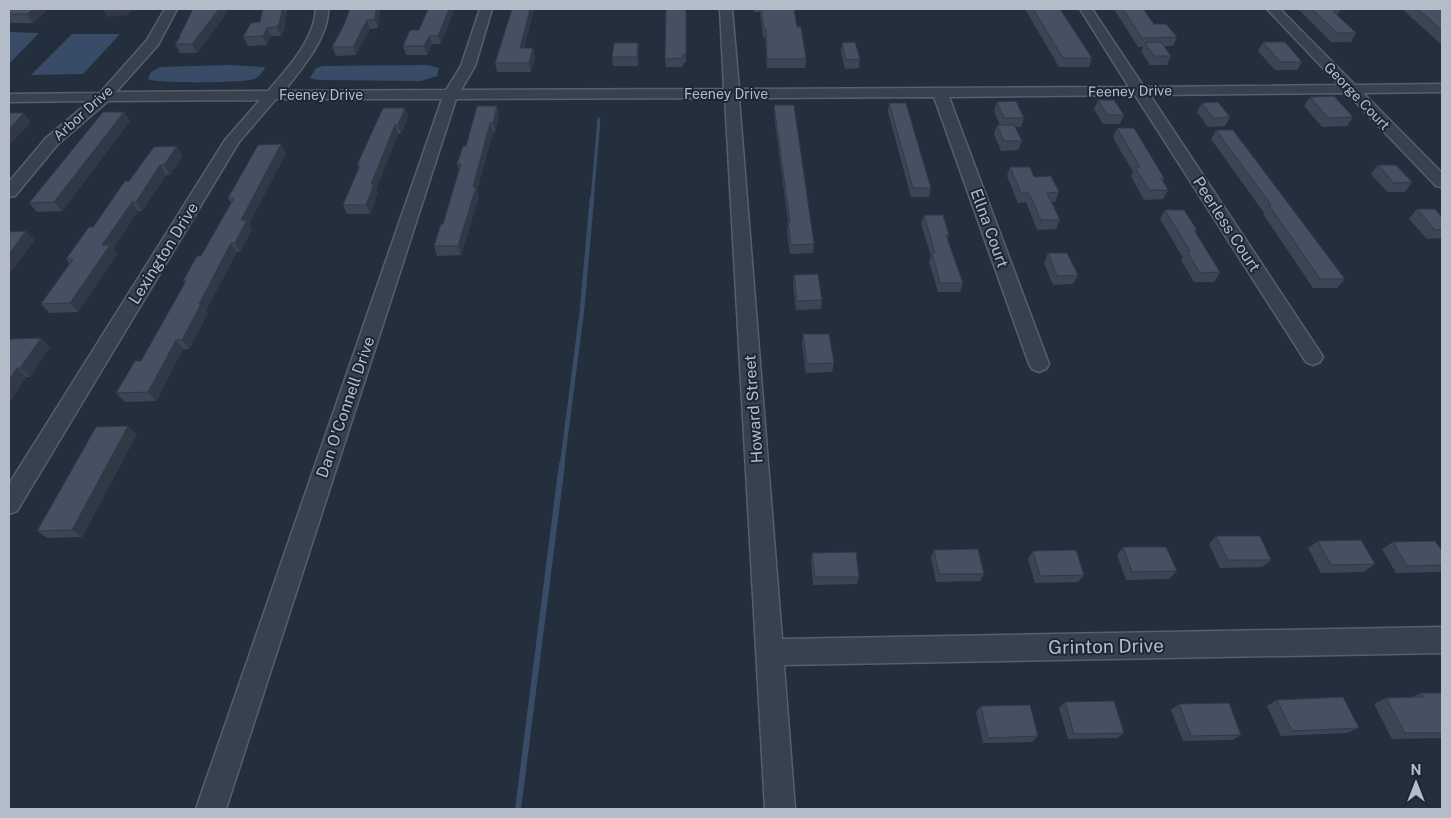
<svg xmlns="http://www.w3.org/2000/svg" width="1451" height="818" font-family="'Public Sans',sans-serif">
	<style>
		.water { fill: #394c67 }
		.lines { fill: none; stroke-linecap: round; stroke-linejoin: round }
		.stream-far2 { stroke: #394c67; stroke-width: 3 }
		.stream-far1 { stroke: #394c67; stroke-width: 4.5 }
		.stream { stroke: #394c67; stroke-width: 6 }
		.minor-casing { stroke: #565f6c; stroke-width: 3 }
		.minor { fill: #38414e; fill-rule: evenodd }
		.wall { fill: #3b4654 }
		.shaded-wall { fill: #303945 }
		.building { fill: #455162; stroke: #303945 }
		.labels { text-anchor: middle; stroke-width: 4; stroke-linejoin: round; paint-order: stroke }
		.far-street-label { font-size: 14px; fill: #b4bcc9; stroke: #1d2633 }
		.street-label { font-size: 16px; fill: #b4bcc9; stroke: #1d2633 }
		.near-street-label { font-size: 19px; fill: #b4bcc9; stroke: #1d2633 }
	</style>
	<rect width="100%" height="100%" fill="#242f3e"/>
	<path class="water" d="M9,32L39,33L9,64Z
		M72,34H120L83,74L31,75Z
		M230,65L264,67L265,68C262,73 259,77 254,79C242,83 157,84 148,79L151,72L160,67Z
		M427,65L439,68L437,76L421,81L318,80L310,78L316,68L323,66Z"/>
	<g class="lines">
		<path class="stream-far2" d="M592,200L599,119"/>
		<path class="stream-far1" d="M562,465L582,310L592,198"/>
		<path class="stream" d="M518,809L562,464"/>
		<g class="minor-casing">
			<path id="minor" d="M165,9H177L158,45L116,92L268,91C288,68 314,40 316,9H328C329,37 301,70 284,91L446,90L461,66L480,9H492L475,66L461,90L724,89L720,9H732L739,89L1129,87L1080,9H1092L1144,87L1339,85L1267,9H1280L1355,85L1442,84V92L1363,93L1442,173V187L1436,186L1347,93L1150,95L1320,352L1323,357L1320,362L1313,365L1306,362L1135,95L949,97L1049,364L1046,369L1039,372L1032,369L1029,364L934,97L739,98L782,639L1442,627V653L784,665L795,809H765L725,98L456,99L226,809H196L442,99H276L239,142L17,511L9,514V484L225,140L260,100L108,101L58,144L15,196L9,197V182L46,138L90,101L9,102V94L100,93L147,40Z"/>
		</g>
		<use href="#minor" class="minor"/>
	</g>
	<path class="wall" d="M11,9H48L33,23H11L9,20V11Z
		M263,9H287L284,30L281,36H271L267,45L248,46L243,37L260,22Z
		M350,9H380L378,28L370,29L356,55L336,56L332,47L344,25Z
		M454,9L441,44H432L427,55H406L403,46L419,30Z
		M534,9L524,48H533L535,57L531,72H497L495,63Z
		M686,9V63H683V67H666L665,59Z
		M754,9H794L797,27L806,59L805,68H767L765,37H763L760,12H754Z
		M1025,9H1060L1092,58L1089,67H1059Z
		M1114,9H1143L1154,24L1177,37L1173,46H1164L1171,56L1167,65H1150L1141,51L1143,47H1138Z
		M1298,9H1337L1340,11L1337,15L1356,33L1351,42H1331Z
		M1402,9H1441L1442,10V45Z
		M227,12L197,53H180L175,44L179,39V37Z
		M1263,42L1302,62L1297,70H1275L1258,51Z
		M842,43L860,59L859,68L845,69L841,52Z
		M639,52L638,66H613L612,57Z
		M1310,97L1353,117L1347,126L1322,127L1304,106Z
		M1098,100L1124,115L1120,124H1103L1094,109Z
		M997,102L1024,118L1021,127H1015L1022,141L1018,150L1001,151L994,134L997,125H1000L994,111Z
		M889,103L931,188L929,197H911L888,112Z
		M1202,103L1230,117L1225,126L1208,127L1197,112Z
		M774,105L814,244L813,253L790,254L787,231L788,222L774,114Z
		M497,106L499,115L495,132H493L477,191L479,197L461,255L437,256L434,246L443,224L459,169L457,164Z
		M405,108L408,117L401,134H398L376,190L378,193L370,214H347L343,205L359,168L357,165Z
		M124,112L130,121L62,211L37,212L29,203Z
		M1117,128L1164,178L1163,182L1168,190L1163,199L1144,200L1131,176L1133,172L1113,138Z
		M1216,130L1345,279L1337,288H1313L1263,214L1264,213L1211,139Z
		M154,147L183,155L170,175H166L142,211H138L113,249L117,254L78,312L50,313L41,304L70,264L66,259L93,227L129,181Z
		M286,153L249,224L252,229L240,252H237L206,310L208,313L189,349H183L156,401L125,402L116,393L141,361L185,284L183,281L201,256L231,203L228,198Z
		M1378,165L1412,182L1405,192H1387L1371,174Z
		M1010,167L1034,177L1059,192L1055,202H1052L1060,220L1056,229L1037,230L1026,202L1018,203L1007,176Z
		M1417,209L1442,217V238L1427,239L1409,219Z
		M1165,210L1197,230L1195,232L1220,272L1214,282H1194L1181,260L1183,258L1160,219Z
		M924,215L949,235L948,240L963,283L960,292H938L929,262L931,256L921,224Z
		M1048,253L1078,275L1073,284L1053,285L1044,263Z
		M794,275L822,300L821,309L796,310L793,284Z
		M803,334L834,363L832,372L806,373L802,343Z
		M9,342L50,347L30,377H26L9,403Z
		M137,434L82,537L47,538L37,531Z
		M1216,536L1271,560L1262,567L1220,568L1209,544Z
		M1318,541L1375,564L1364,572L1321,573L1308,548Z
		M1393,542L1442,551V571L1439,572L1396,573L1382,549Z
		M1123,547L1177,571L1169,579L1126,580L1117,555Z
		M934,550L984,574L980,581L936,582L931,557Z
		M1033,551L1084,575L1078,582L1035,583L1028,559Z
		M812,553L859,577L857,584L813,585L811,560Z
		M1421,693H1442V738L1392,739L1374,704L1386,698L1412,697Z
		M1277,700L1359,728L1347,733L1281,736L1267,706Z
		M1065,702L1124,733L1117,738L1068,739L1059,708Z
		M1179,704L1241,735L1232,740L1183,741L1171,710Z
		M981,706L1038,736L1032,742L983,743L976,712Z"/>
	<path class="shaded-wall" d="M33,9H48L33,23L27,14Z
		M102,9H139L138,10L130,11L128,15L107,17Z
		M215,9H226L227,12L197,53L192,44Z
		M282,9H287L284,30L281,36L277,27Z
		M376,9H380L378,28L375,19Z
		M449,9H454L441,44L438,36Z
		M530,9H534L522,57L520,48Z
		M367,20L370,29L356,55L353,47Z
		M267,28L271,36L267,45L263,36Z
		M429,36L432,44L427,55L424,46Z
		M638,43L639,52L638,66L637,57Z
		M533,48L535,57L531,72L529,63Z
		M497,106L499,115L495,132L493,123Z
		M405,108L408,117L401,134L398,125Z
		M124,112L130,121L62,211L54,202Z
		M24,113L31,122L9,146V129Z
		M490,123L493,132L477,191L479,197L461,255L458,246Z
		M395,125L398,134L376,190L378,193L370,214L366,205L371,184Z
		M281,144L286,153L249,224L252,229L240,252L235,243L241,220Z
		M177,146L183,155L170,175L164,165Z
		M160,165L166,175L142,211L136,202Z
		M132,202L138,211L113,249L117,254L78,312L70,303L102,245Z
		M26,231L35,240L9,274V254Z
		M231,243L237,252L206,310L208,313L189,349L182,340L199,304Z
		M41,338L50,347L30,377L20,368Z
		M176,340L183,349L156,401L148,392Z
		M17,368L26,377L9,403V380Z
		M128,426L137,434L82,537L72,530Z"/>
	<path class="building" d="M11,9H33L27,14H9V11Z
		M193,9H219L192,44H175L180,37H179Z
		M263,9H282L280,21L277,27L267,28L263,36L243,37L251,23L260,22Z
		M350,9H376L375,19L367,20L353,47H332L344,25Z
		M428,9H449L438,36H429L424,46H403L410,30H419Z
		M512,9H530L520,48H533L529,63H495Z
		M666,9H686V54H683V58L665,59Z
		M761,9H794L797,27H801L806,59H767L766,29H764Z
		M1033,9H1060L1092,58H1063Z
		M1123,9H1143L1154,24H1166L1177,37L1142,38Z
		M1312,9H1337L1340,11H1333L1356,33H1337Z
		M1418,9H1441L1442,10V30Z
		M855,42L860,59L846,60L842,43Z
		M1161,42L1171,56H1154L1145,43Z
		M1263,42H1285L1302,62H1280Z
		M614,43H638L637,57H612Z
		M1334,96L1353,117L1328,118L1310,97Z
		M1098,100H1114L1124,115H1107Z
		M1016,101L1024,118H1004L997,102Z
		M1218,102L1230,117L1213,118L1202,103Z
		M889,103H906L931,188H913Z
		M774,105H794L814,244L791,245L788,222H790Z
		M477,106H497L493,123H490L473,187H476L458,246H434L441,224H443L461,164H457L463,146H466Z
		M383,108H405L398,125H395L371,184H374L366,205H343L360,165H357Z
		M103,112H124L54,202L29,203Z
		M9,113H24L9,129Z
		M997,125H1014L1022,141H1004Z
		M1117,128H1134L1164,178H1161L1168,190H1149L1135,167H1140Z
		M1216,130H1233L1345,279H1320L1269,205H1271Z
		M281,144L241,220H247L235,243H231L199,304H201L182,340H176L148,392L116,393L135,361H141L186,281H183L197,256H201L234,198H228L258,145Z
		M177,146L164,165H160L136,202H132L102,245H110L70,303L41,304L73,259H66L89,227H93L125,181H129L154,147Z
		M1378,165H1396L1412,182L1394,183Z
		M1010,167H1030L1034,177L1051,176L1059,192L1047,193L1060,220H1041L1029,193H1021Z
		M1417,209H1435L1442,217V229L1435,230Z
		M1165,210H1184L1197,230H1194L1220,272L1200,273L1187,251H1190Z
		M924,215H943L949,235H946L963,283H940L932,253H935Z
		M26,231L9,254V232Z
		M1048,253H1067L1078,275L1057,276Z
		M818,274L822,300L797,301L794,275Z
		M803,334H829L834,363L807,364Z
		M41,338L20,368H17L9,380V342L11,339Z
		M128,426L72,530L37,531L96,427Z
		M1216,536H1260L1271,560H1228Z
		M1361,540L1375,564L1331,565L1318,541Z
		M1435,541L1442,551V565L1407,566L1393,542Z
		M1123,547H1166L1177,571L1132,572Z
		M978,549L984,574H939L934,550Z
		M1076,550L1084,575L1040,576L1033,551Z
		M856,552L859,577H815L812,553Z
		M1421,693H1442V733H1405L1386,698L1423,697Z
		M1343,697L1359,728L1292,731L1277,700Z
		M1114,701L1124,733L1074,734L1065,702Z
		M1229,703L1241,735L1191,736L1179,704Z
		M1030,705L1038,736L988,738L981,706Z"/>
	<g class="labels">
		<g class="far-street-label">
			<text transform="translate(1130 91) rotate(-1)" y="5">Feeney Drive</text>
			<text x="726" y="99">Feeney Drive</text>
			<text x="321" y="100">Feeney Drive</text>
			<text transform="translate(1357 96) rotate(46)" y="5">George Court</text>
			<text transform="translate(83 113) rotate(-42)" y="5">Arbor Drive</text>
		</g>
		<g class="street-label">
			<text transform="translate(1227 224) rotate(57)" y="6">Peerless Court</text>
			<text transform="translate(990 228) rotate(70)" y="6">Ellna Court</text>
			<text transform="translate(163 253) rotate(-58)" y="6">Lexington Drive</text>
			<text transform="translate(345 407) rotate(-71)" y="6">Dan O'Connell Drive</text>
			<text transform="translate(753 409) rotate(-94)" y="6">Howard Street</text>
		</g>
		<g class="near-street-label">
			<text transform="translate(1106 646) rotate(-1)" y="7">Grinton Drive</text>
		</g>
	</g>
	<rect width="1451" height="818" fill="none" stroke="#b4bcc9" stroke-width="20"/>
	<g transform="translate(1416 783)" stroke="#1d2633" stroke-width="4" paint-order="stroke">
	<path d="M0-4L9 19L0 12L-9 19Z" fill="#b4bcc9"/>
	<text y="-8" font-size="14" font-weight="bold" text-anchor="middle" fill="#b4bcc9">N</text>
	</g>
</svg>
